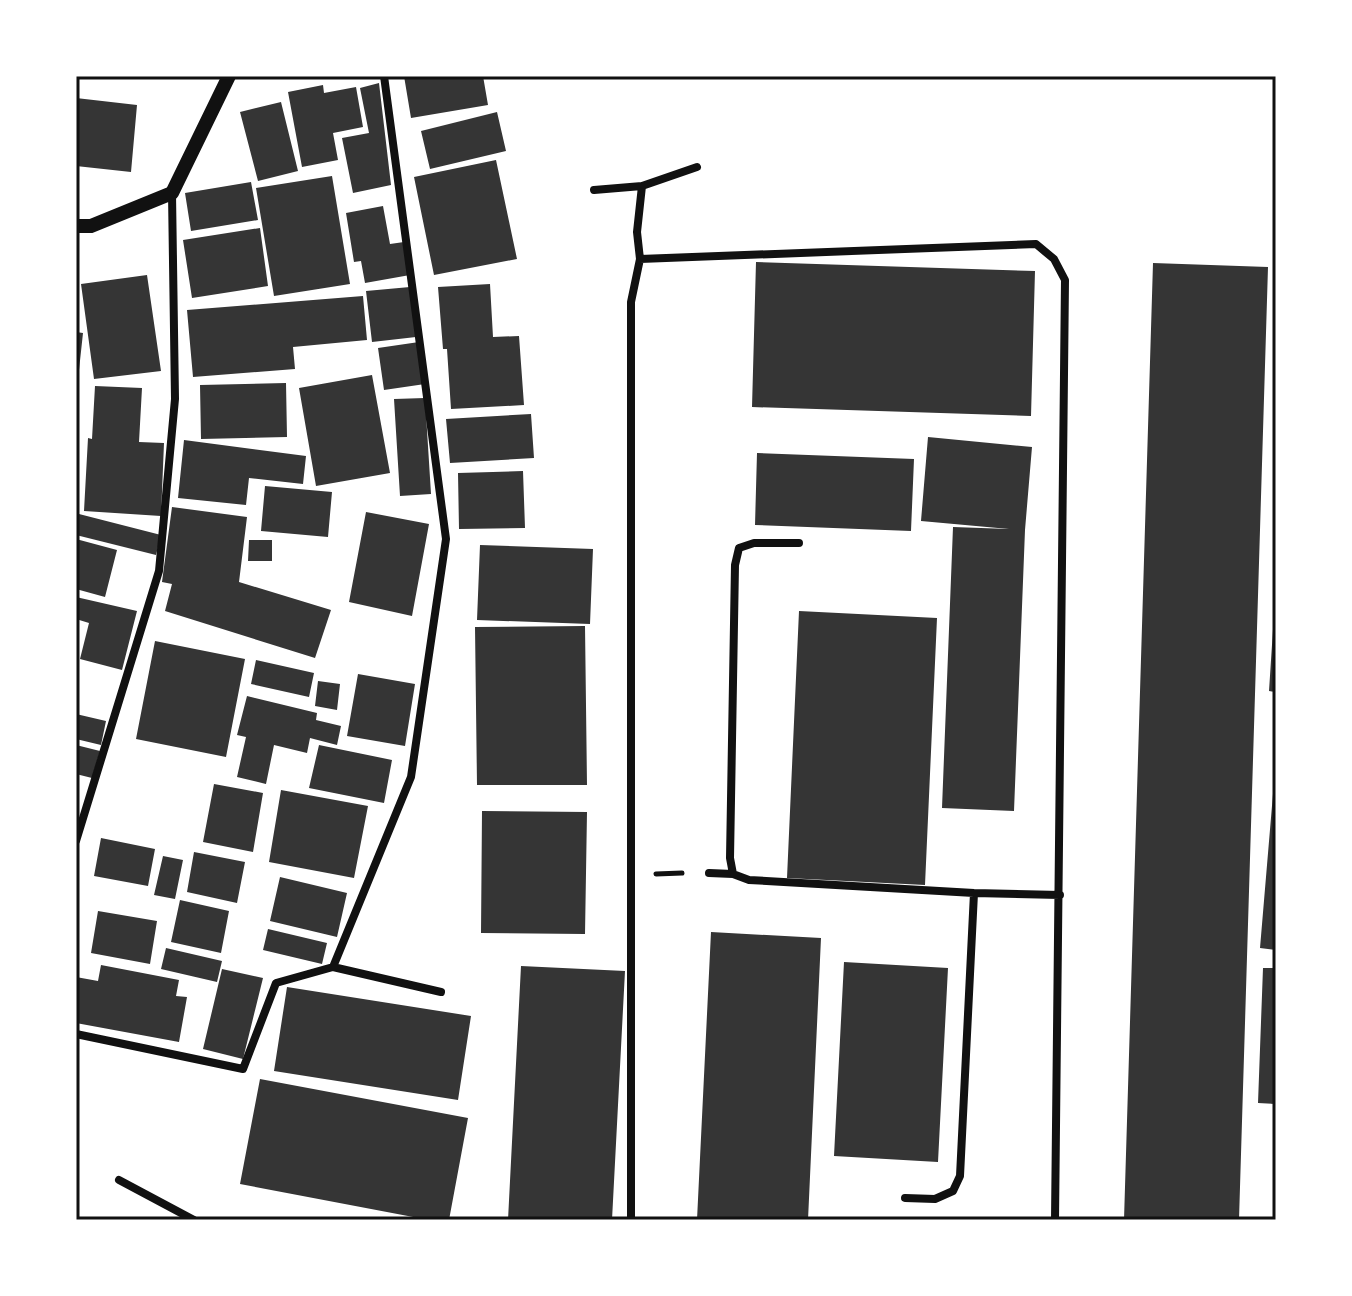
<svg xmlns="http://www.w3.org/2000/svg" width="1352" height="1296" font-family="Arial,sans-serif">
	<style>
		.building { fill: #353535 }
		.lines { fill: none; stroke-linecap: round; stroke-linejoin: round }
		.path { stroke: #111; stroke-width: 5 }
		.minor { stroke: #111; stroke-width: 8 }
		.tertiary { stroke: #111; stroke-width: 14 }
		.neatline { fill: none; stroke: #111; stroke-width: 3 }
	</style>
	<rect width="100%" height="100%" fill="#fff"/>
	<path class="building" d="M404,76H483L488,105L411,118Z
		M379,83L391,185L353,193L342,138L369,133L360,88Z
		M323,85L324,93L356,87L363,127L333,133L338,160L302,167L288,92Z
		M76,98L137,105L131,172L76,166Z
		M281,102L298,171L258,181L240,112Z
		M497,112L506,151L430,169L421,131Z
		M496,160L517,259L434,275L414,177Z
		M332,176L350,284L274,296L256,188Z
		M251,182L258,220L191,231L185,193Z
		M383,206L390,244L404,242L410,275L365,283L361,261L354,262L346,213Z
		M260,228L268,286L192,298L183,240Z
		M756,262L1035,271L1031,416L752,407Z
		M1153,263L1268,267L1239,1220H1124Z
		M147,275L161,371L94,379L81,284Z
		M490,284L493,337L519,336L524,405L451,409L447,349H443L438,287Z
		M410,287L416,337L372,342L366,291Z
		M363,296L367,340L293,347L295,369L193,377L187,310Z
		M76,332L83,333L78,379H76Z
		M419,342L425,384L384,390L378,348Z
		M372,375L390,473L316,486L299,388Z
		M286,383L287,437L201,439L200,385Z
		M95,386L142,388L139,442L164,443L161,516L84,511L88,438L92,439Z
		M425,398L431,494L400,496L394,399Z
		M531,414L534,458L450,463L446,419Z
		M928,437L1032,447L1025,530L1014,811L942,808L953,527L1009,529L921,521Z
		M184,440L306,456L303,484L249,478L246,505L178,498Z
		M757,453L914,459L911,531L755,525Z
		M523,471L525,528L459,529L458,473Z
		M265,486L332,492L328,537L261,531Z
		M172,507L247,517L239,582L331,610L315,658L165,611L172,584L162,582Z
		M366,512L429,524L412,616L349,602Z
		M79,514L161,535L156,555L76,535Z
		M76,539L117,550L105,597L76,589Z
		M249,540H272V561H248Z
		M480,545L593,549L590,624L477,620Z
		M76,597L137,611L122,670L80,659L89,623L76,619Z
		M799,611L937,618L925,885L787,878Z
		M1274,614H1276V692L1269,691Z
		M585,626L587,785H477L475,627Z
		M155,641L245,659L226,757L136,739Z
		M256,660L314,673L309,697L251,684Z
		M358,674L415,684L405,746L347,736Z
		M318,681L340,684L337,710L315,706Z
		M247,696L317,713L316,720L341,726L337,745L310,738L307,753L274,745L266,784L237,777L246,737L237,735Z
		M76,714L106,721L101,745L76,739Z
		M76,745L100,751L92,778L76,774Z
		M319,745L392,760L384,803L309,788Z
		M1274,782H1276V950L1260,948Z
		M214,784L263,793L253,852L203,842Z
		M281,790L368,806L354,878L269,862Z
		M482,811L587,812L585,934L481,933Z
		M101,838L155,849L148,886L94,876Z
		M194,852L245,862L237,903L187,892Z
		M163,856L183,860L175,899L154,895Z
		M280,877L347,893L337,937L270,921Z
		M180,900L229,911L221,953L171,942Z
		M98,911L157,921L150,964L91,953Z
		M268,929L327,943L322,964L263,950Z
		M711,932L821,938L808,1220H697Z
		M166,948L222,961L217,982L161,969Z
		M844,962L948,968L938,1162L834,1156Z
		M101,965L179,980L176,996L187,997L179,1042L76,1023V977L98,981Z
		M521,966L625,971L612,1220H508Z
		M1263,968H1276V1104L1258,1103Z
		M222,969L263,978L243,1059L203,1049Z
		M287,987L471,1016L458,1100L274,1071Z
		M260,1079L468,1118L449,1220H429L240,1184Z"/>
	<g class="lines">
		<path class="path" d="M656,874L682,873"/>
		<path class="minor" d="M594,190L642,186
			M640,259L1036,244L1054,259L1065,280L1055,1220
			M799,543H754L739,548L735,565L730,858L733,874L749,880L974,893L1060,895
			M76,841L159,571L175,399L172,193
			M709,873L733,874
			M333,967L441,992
			M76,1034L243,1069L276,983L333,967L411,777L446,539L384,76
			M119,1180L194,1220
			M905,1198L935,1199L953,1191L960,1176L974,893
			M631,1220V302L640,259L637,232L642,186L697,167"/>
		<path class="tertiary" d="M76,226H91L172,193L229,76"/>
	</g>
	<rect width="1352" height="1296" fill="none" stroke="#ffffff" stroke-width="156"/>
	<rect x="78" y="78" width="1196" height="1140" class="neatline"/>
</svg>
